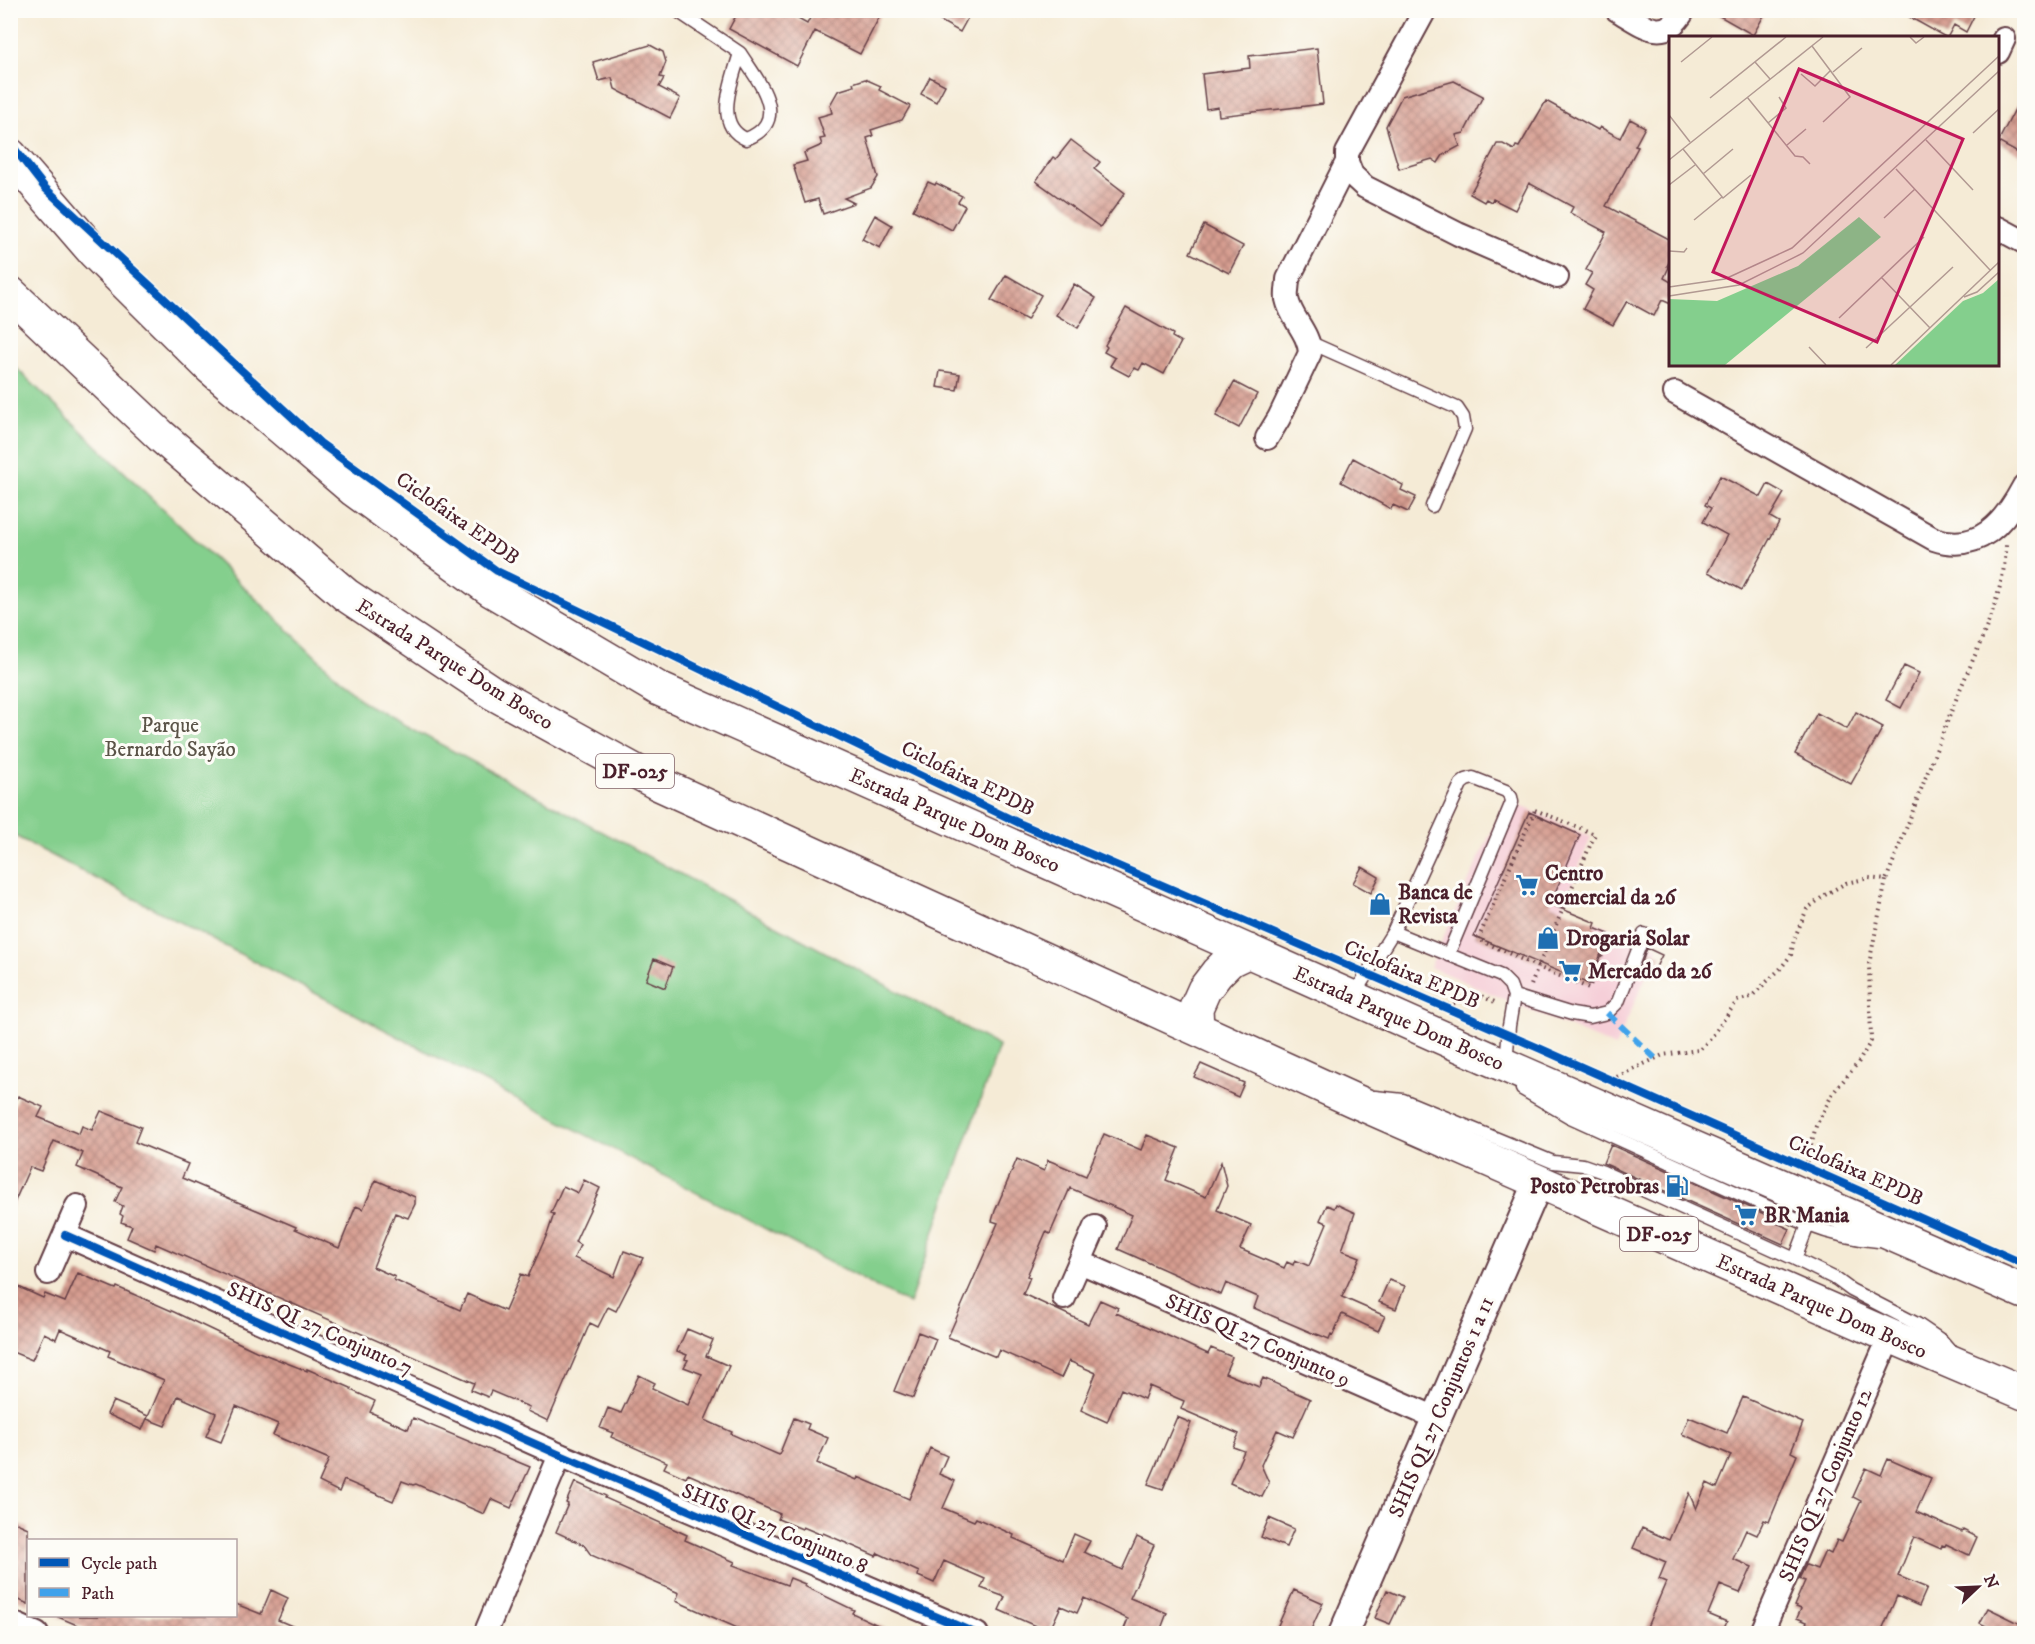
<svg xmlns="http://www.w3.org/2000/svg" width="2035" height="1644" font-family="'IM FELL DW Pica',serif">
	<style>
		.built { fill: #f6cfd8 }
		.green { fill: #84cf8d; stroke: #67775c; stroke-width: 1.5 }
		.building { fill: url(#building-cross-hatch) }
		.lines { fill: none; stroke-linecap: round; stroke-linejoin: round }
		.service-casing { stroke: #643e45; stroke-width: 15 }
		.minor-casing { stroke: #643e45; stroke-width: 26 }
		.tertiary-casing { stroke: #643e45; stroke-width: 32 }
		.primary-casing { stroke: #643e45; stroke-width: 36 }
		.path { stroke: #643e45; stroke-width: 4; stroke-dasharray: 1.5 4.5; stroke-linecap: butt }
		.service { stroke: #fff; stroke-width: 12 }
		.minor { stroke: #fff; stroke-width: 22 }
		.tertiary { stroke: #fff; stroke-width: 28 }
		.primary { stroke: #fff; stroke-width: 33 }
		.quiet { stroke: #40a2eb; stroke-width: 6; stroke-dasharray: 12 6; stroke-linecap: butt }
		.cycleway-casing { stroke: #fdfcf7; stroke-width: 11 }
		.cycleway { stroke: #0057b8; stroke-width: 8 }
		.labels { text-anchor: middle; stroke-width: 6; stroke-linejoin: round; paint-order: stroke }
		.shield { fill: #fdfcf7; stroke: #806168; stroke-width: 1.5 }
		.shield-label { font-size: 20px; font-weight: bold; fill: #4a1f2b }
		.street-label { font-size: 21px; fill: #4a1f2b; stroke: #fdfcf7 }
		.park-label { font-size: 21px; fill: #5b5448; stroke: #fdfcf7 }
		.poi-label { font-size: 21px; font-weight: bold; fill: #4a1f2b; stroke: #fdfcf7; text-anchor: start }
		.inset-road { fill: none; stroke: #b19992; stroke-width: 1.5 }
		.view { fill: #c2185b; fill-opacity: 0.15; stroke: #c2185b; stroke-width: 3 }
		.inset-edge { fill: none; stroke: #4a1f2b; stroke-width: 3 }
	</style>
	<defs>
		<pattern id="building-cross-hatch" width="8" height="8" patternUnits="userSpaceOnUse" patternTransform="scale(1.5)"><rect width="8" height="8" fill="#d69d90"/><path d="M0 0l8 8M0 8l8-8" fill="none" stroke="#b07f76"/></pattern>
	</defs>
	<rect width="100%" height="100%" fill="#fdfcf7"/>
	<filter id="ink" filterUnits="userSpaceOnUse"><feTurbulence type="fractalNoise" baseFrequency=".0167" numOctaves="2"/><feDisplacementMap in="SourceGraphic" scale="12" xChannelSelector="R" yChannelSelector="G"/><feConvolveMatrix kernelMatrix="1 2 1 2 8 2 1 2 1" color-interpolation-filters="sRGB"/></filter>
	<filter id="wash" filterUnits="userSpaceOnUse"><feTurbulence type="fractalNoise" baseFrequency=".008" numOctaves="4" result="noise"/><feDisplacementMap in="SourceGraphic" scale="24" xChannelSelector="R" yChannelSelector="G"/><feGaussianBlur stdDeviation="1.35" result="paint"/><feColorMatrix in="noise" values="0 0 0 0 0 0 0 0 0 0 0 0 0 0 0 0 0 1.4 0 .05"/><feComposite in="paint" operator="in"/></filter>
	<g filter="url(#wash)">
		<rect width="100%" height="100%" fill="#f5ebd6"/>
		<path class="built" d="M1506,799L1591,837L1562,909L1659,947L1615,1047L1430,967Z"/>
		<path class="green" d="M10,362L364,703L999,1046L909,1304L11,834Z"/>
		<g id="blocks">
			<path class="building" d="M739,10H782L807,24L814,10H883L860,54L815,31L797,66L729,29Z
				M921,10H972L960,32Z
				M1709,10H1767L1753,35Z
				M1897,10H1977L1966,32L1954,25L1947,38Z
				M650,45L663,52L666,62L660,77L664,78L659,87L680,98L670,118L615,89L612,78L599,81L593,62Z
				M1317,48L1323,104L1219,116L1218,107L1206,109L1202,74L1250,68L1249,56Z
				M930,77L945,85L936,102L921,94Z
				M865,79L881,86L879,90L910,106L902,120L871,130L873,136L867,138L878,177L871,188L844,198L854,203L823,214L818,199L805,203L793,165L807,161L804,153L822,145L820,139L825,138L818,117L832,113L830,105L838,91L854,86L853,83Z
				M1454,81L1483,96L1464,133L1456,135L1460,146L1443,155L1438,163L1432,159L1399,169L1386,126L1402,96Z
				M2025,90V157L1998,142Z
				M1546,101L1598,130L1600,127L1620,138L1630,119L1645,127L1635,146L1638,147L1606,206L1671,240V259L1667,266L1669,267L1664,278L1671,282V304L1662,300L1654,316L1627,301L1613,325L1583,309L1593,290L1585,285L1592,273L1586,270L1606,232L1570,213L1573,207L1529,183L1515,210L1493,199L1491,202L1486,199L1484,202L1470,194L1497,144H1503L1514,150L1516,146L1519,147Z
				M1071,140L1100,162L1094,169L1125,193L1100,227L1036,181L1053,157L1056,159Z
				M928,182L935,185L936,183L962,196L958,202L965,206L952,230L913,210Z
				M875,215L892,225L880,248L862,239Z
				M1204,225L1243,246L1229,273L1190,253Z
				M1006,275L1041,295L1027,320L991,300Z
				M1074,284L1096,298L1078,328L1056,315Z
				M1126,308L1173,334L1172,337L1181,342L1164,374L1143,363L1139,370L1134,368L1129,376L1110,366L1115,358L1104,352L1107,347L1105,345Z
				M940,371L960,374L957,390L937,387Z
				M1234,382L1257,394L1239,428L1216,416Z
				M1353,458L1403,485L1401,490L1416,497L1408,512L1393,505L1391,509L1341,482Z
				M1720,476L1761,497L1768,484L1784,493L1770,517L1779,522L1742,590L1708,572L1727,535L1703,522L1711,508L1705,505Z
				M1904,666L1919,673L1901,708L1886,700Z
				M1856,712L1883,727L1851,784L1795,754L1817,713L1847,729Z
				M1529,812L1580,835L1550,904L1596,923L1594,928L1609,934L1589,984L1474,936Z
				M1362,867L1379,877L1371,893L1353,883Z
				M1647,948L1662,955L1654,971L1641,965Z
				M654,959L673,967L665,988L646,980Z
				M1201,1064L1244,1083L1238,1097L1194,1077Z
				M18,1096L43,1107L38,1117L79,1134L82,1126L92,1130L101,1111L141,1127L135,1142L188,1164L182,1178L296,1227L295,1229L339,1248L356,1206L363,1209L376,1180L415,1197V1204L408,1218L395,1213L373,1267L395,1277L394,1280L460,1310L467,1294L505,1311L521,1274L528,1277L548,1232L554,1214L551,1213L563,1186L578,1193L584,1180L600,1188L575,1242L580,1245L574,1258L614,1277L624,1251L643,1258L616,1311L608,1307L598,1327L590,1323L548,1421L527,1411L529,1407L491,1391L488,1397L471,1390L474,1383L156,1244L154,1250L127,1238L132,1226L121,1222L123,1216L120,1214L123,1206L115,1202L122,1187L77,1167L83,1153L54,1141L41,1171L30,1167L10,1212V1115Z
				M1104,1134L1141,1150L1147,1135L1179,1148L1166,1180L1206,1197L1221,1162L1227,1186L1217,1210L1251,1225L1240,1249L1284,1268L1287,1262L1293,1265L1295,1260L1309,1266L1327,1223L1320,1220L1327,1205L1334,1208L1336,1204L1355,1213L1342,1250L1360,1257L1342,1297L1385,1316L1378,1331L1342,1314L1333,1335L1331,1334L1329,1339L1317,1334V1335L1254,1308L1258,1297L1226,1283L1221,1295L1136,1257L1118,1249L1132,1215L1070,1188L1050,1234L1046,1232L1027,1276L1030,1277L1023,1294L1088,1324L1100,1300L1118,1308L1116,1313L1144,1325L1208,1354L1211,1348L1232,1357L1225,1373L1259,1387L1263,1378L1310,1399L1293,1437L1277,1430L1261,1465L1269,1483L1262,1497L1230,1483L1244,1451L1233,1447L1239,1434L1181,1409L1184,1401L1149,1386L1144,1399L1121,1389L1107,1422L1081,1410L1096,1373L1069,1361L1061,1378L999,1350L996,1357L948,1337L998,1223L992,1221L995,1211L1017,1159L1044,1171L1048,1160L1086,1176Z
				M1611,1145L1773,1218L1772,1221L1790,1229L1783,1244L1603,1163Z
				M78,1273L111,1287L116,1289L117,1287L174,1312L256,1351L307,1371V1369L351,1388V1390L375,1401L370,1412L408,1429L413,1418L530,1467L511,1508L491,1499L484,1514L416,1484L413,1485L402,1481L393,1501L344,1480L339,1492L319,1482L329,1459L273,1435L278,1424L236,1406L221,1442L206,1436L216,1413L178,1396L165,1426L147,1419L164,1380L108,1356L110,1351L60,1329L56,1339L44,1333L32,1360L10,1351V1283L43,1298L45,1294L65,1302Z
				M1389,1280L1405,1286L1396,1309L1379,1302Z
				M687,1329L713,1340L706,1356L729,1366L705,1420L732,1432L731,1434L779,1455L794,1418L809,1424L807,1429L828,1438L817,1463L857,1480L858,1477L909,1499L930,1448L947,1456L939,1474L955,1481L943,1508L974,1521L976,1518L1014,1535L1013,1538L1063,1560L1074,1534L1090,1541L1084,1552L1122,1570L1137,1537L1154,1545L1130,1598L1167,1613L1159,1634H1122L1128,1619L1084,1598L1077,1613L1061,1606L1049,1632L999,1610L1005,1597L981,1588L985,1579L944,1561L934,1583L918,1576L919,1572L878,1553L876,1556L823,1533L822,1535L803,1527L802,1529L778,1519L780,1514L688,1474L686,1478L664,1468L667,1462L611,1437L613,1433L600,1428L608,1408L621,1413L639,1375L655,1383L652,1388L688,1405L702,1374L684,1367L688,1360L685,1359L687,1355L677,1351Z
				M918,1332L936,1339L913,1398L894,1391Z
				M1743,1397L1803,1423L1791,1452L1797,1455L1769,1522L1764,1520L1757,1535L1746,1530L1733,1559L1752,1567L1740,1593L1720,1585L1708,1614L1727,1622L1721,1634H1644L1666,1582L1659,1579L1666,1562L1633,1548L1642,1528L1669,1540L1689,1493L1696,1509L1707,1483L1717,1488L1731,1455L1682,1434L1689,1417L1727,1433Z
				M113,1401L148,1416L142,1430L107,1414Z
				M1177,1417L1191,1423L1163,1489L1148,1484Z
				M1888,1459L1931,1478L1916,1512L1962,1532L1963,1530L1977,1537L1969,1555L1946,1544L1945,1546L1942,1545L1941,1549L1914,1537L1898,1576L1927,1588L1919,1606L1897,1596L1880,1634H1802L1807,1622L1797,1618L1801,1609L1794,1606L1805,1581L1799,1579L1806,1565L1817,1569L1825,1551L1831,1554L1837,1540L1842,1542L1861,1501L1853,1497L1866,1468L1881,1475Z
				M575,1482L606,1496L605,1498L687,1535L685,1540L735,1562L733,1565L787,1585L790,1578L805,1584L804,1586L854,1610L852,1613L897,1634H751L676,1601L679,1593L591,1555L584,1545L556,1532L568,1504L566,1503Z
				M1269,1518L1294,1529L1286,1547L1261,1537Z
				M10,1520L28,1528V1604L10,1596Z
				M271,1590L288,1598L278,1620L311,1634H135L122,1628L119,1634H98L56,1616H236V1604L261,1614Z
				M1294,1590L1323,1603L1309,1634H1274Z
				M1387,1590L1403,1597L1390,1624L1375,1618Z
				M1988,1608L2025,1626V1634H2001L1980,1623Z"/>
		</g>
	</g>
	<g filter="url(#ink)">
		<use href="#blocks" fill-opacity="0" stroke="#643e45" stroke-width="1.5"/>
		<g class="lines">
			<g class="service-casing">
				<path id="service" d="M676,10L740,53
					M740,53C757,80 793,120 746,139C712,125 733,79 740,53Z
					M1309,342L1457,408L1463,417L1465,429L1432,506
					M1393,932L1501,976L1510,985L1514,996L1509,1026L1506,1064
					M1353,996L1393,932L1461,784L1466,780L1473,778L1506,791L1511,797L1512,802L1448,955
					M1514,996L1572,1014L1590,1017L1607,1013L1618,1002L1644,934
					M1522,1089L1570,1117L1808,1225L1795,1259
					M1375,1097L1403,1100L1553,1162L1583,1165L1603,1172L1795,1259L1836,1279L1851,1290L1917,1324L1942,1341L1948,1348
					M1808,1225C1831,1234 1853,1239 1878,1241"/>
			</g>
			<g class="minor-casing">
				<path id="minor" d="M1425,10L1347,153V162L1352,175L1365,187L1458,234L1557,277
					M1617,10C1643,25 1664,45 1684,10
					M1998,52L2004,39
					M1998,228L2024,242
					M1675,393L1934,539C1979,554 2005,522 2024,486
					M1267,438L1279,418L1310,353C1309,332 1291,319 1287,299C1286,293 1288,285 1288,279L1347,162
					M65,1235L560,1455L977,1634
					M1080,1262L1436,1418
					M48,1273L77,1206
					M1064,1298L1095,1227
					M10,1622L37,1634
					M485,1634L560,1455
					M1761,1634L1890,1336"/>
			</g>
			<g class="tertiary-casing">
				<path id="tertiary" d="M1343,1634L1539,1181"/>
			</g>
			<g class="primary-casing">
				<path id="primary" d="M10,155L94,252L211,368L354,490L491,590L659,689L1486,1057L2024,1292
					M10,293L161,436L346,595L493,693L657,783L1353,1100L1890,1336L2024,1393
					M1197,1029L1196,1008L1204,990L1217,973L1230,960L1249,951"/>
			</g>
			<path class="path" d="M1535,810L1595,834L1538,967L1478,939Z
				M1531,985L1538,967L1589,988L1609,937
				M1442,1007L1479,995L1497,1003
				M1606,1082L1663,1055L1699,1050L1711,1038L1737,1001L1751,997L1780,969L1791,955L1794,939L1807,909L1825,895L1846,883L1869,878L1886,880C1911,817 1934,754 1959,692C1978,647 2005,594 2006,545
				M1805,1168L1816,1126L1833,1093L1858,1063L1871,1041L1869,964L1886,880"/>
			<use href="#service" class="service"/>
			<use href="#minor" class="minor"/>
			<use href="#tertiary" class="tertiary"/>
			<use href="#primary" class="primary"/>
			<path class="quiet" d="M1607,1013L1655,1058"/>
			<g class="cycleway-casing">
				<path id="cycleway" d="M10,143L45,188L320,443L497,571L1021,824L1541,1049L2024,1264
					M65,1235L560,1455L977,1634"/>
			</g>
			<use href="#cycleway" class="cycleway"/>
		</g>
	</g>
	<defs>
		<g id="supermarket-bare" transform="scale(1.8)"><path d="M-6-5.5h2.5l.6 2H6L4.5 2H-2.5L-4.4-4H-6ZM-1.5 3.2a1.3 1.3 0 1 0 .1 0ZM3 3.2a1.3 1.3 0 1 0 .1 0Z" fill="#1f6fb2" stroke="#fdfcf7" stroke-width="2.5" paint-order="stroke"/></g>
		<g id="shop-bare" transform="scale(1.8)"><path d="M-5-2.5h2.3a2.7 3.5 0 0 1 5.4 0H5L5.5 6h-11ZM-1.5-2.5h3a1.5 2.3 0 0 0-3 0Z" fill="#1f6fb2" stroke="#fdfcf7" stroke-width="2.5" paint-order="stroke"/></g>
		<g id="fuel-bare" transform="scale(1.8)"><path d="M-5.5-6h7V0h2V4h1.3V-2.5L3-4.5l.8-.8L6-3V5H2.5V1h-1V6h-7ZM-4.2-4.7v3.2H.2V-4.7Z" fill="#1f6fb2" stroke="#fdfcf7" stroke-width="2.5" paint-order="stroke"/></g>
	</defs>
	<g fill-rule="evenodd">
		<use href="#supermarket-bare" x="1527" y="885"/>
		<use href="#shop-bare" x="1380" y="904"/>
		<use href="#shop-bare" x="1548" y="938"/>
		<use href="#supermarket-bare" x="1570" y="971"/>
		<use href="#fuel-bare" x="1677" y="1186"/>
		<use href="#supermarket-bare" x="1746" y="1215"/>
	</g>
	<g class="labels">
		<g class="shield">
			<rect x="596" y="754" width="78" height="34" rx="4.5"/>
			<rect x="1620" y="1217" width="78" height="34" rx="4.5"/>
		</g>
		<g class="shield-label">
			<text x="635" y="778">DF-025</text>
			<text x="1659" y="1241">DF-025</text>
		</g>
		<g class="street-label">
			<text transform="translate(458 518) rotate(35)" y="7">Ciclofaixa EPDB</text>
			<text transform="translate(455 664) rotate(32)" y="7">Estrada Parque Dom Bosco</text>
			<text transform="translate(968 778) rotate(26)" y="7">Ciclofaixa EPDB</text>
			<text transform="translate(955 820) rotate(24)" y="7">Estrada Parque Dom Bosco</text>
			<text transform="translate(1412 974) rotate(23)" y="7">Ciclofaixa EPDB</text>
			<text transform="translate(1399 1018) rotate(24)" y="7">Estrada Parque Dom Bosco</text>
			<text transform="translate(1856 1170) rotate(24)" y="7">Ciclofaixa EPDB</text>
			<text transform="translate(1822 1306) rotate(24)" y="7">Estrada Parque Dom Bosco</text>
			<text transform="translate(320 1328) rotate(24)" y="7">SHIS QI 27 Conjunto 7</text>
			<text transform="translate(1258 1340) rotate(24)" y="7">SHIS QI 27 Conjunto 9</text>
			<text transform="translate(1441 1407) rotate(-67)" y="7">SHIS QI 27 Conjuntos 1 a 11</text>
			<text transform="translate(1825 1485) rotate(-67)" y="7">SHIS QI 27 Conjunto 12</text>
			<text transform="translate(775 1528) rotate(23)" y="7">SHIS QI 27 Conjunto 8</text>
		</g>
		<g class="park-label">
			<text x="170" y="732">Parque<tspan x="170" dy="24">Bernardo Sayão</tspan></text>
		</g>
		<g class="poi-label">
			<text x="1545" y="880">Centro<tspan x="1545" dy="24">comercial da 26</tspan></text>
			<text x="1398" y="899">Banca de<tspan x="1398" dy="24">Revista</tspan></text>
			<text x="1566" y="945">Drogaria Solar</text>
			<text x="1588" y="978">Mercado da 26</text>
			<text x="1659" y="1193" text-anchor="end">Posto Petrobras</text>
			<text x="1764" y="1222">BR Mania</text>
		</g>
	</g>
	<g transform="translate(1669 36)">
		<rect width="330" height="330" fill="#f5ebd6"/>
		<path d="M190,181L212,201L56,329H0V263L48,265L129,230ZM330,243V329H226L294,265L314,257Z" fill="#84cf8d"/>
		<path class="inset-road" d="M241,1L247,7L255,1M143,10L181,61L154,86M12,26L43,1M86,26L101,43M164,36L193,12M132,38L146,50L162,34M78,61L126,120L134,121L141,128M41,62L117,1M0,79L21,106M99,87L117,72L110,61M304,97L330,73M257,104L304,154M118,109L137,93M14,113L54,162L82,139M0,124L154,1M227,133L321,234M34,138L64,113M0,149L26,129M215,182L246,153M25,184L53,161M0,215L15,216L18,212M213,242L261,292M0,251L56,243L123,212L330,20M0,260L70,249L134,217L330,35M295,261L308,256L330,236M170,282L255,201M140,311L157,329M197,312L284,231M222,329L330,226"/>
		<path class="view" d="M130,33L294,103L208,306L44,236Z"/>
		<rect width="330" height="330" class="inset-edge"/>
	</g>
	<rect width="2035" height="1644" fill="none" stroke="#fdfcf7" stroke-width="36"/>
	<rect x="27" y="1539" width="210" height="78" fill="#fdfcf7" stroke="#b5a4a5" stroke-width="1.5"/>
	<rect x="39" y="1558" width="30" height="9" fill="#0057b8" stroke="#b5a4a5" stroke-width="1.5"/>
	<text x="81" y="1569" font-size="18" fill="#4a1f2b">Cycle path</text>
	<rect x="39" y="1588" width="30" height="9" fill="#40a2eb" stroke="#b5a4a5" stroke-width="1.5"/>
	<text x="81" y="1599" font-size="18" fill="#4a1f2b">Path</text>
	<g transform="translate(1978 1587) rotate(67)" stroke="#fdfcf7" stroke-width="4.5" paint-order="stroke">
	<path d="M0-4.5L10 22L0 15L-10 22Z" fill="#4a1f2b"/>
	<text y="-9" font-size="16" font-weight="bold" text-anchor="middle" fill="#4a1f2b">N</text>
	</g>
</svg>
